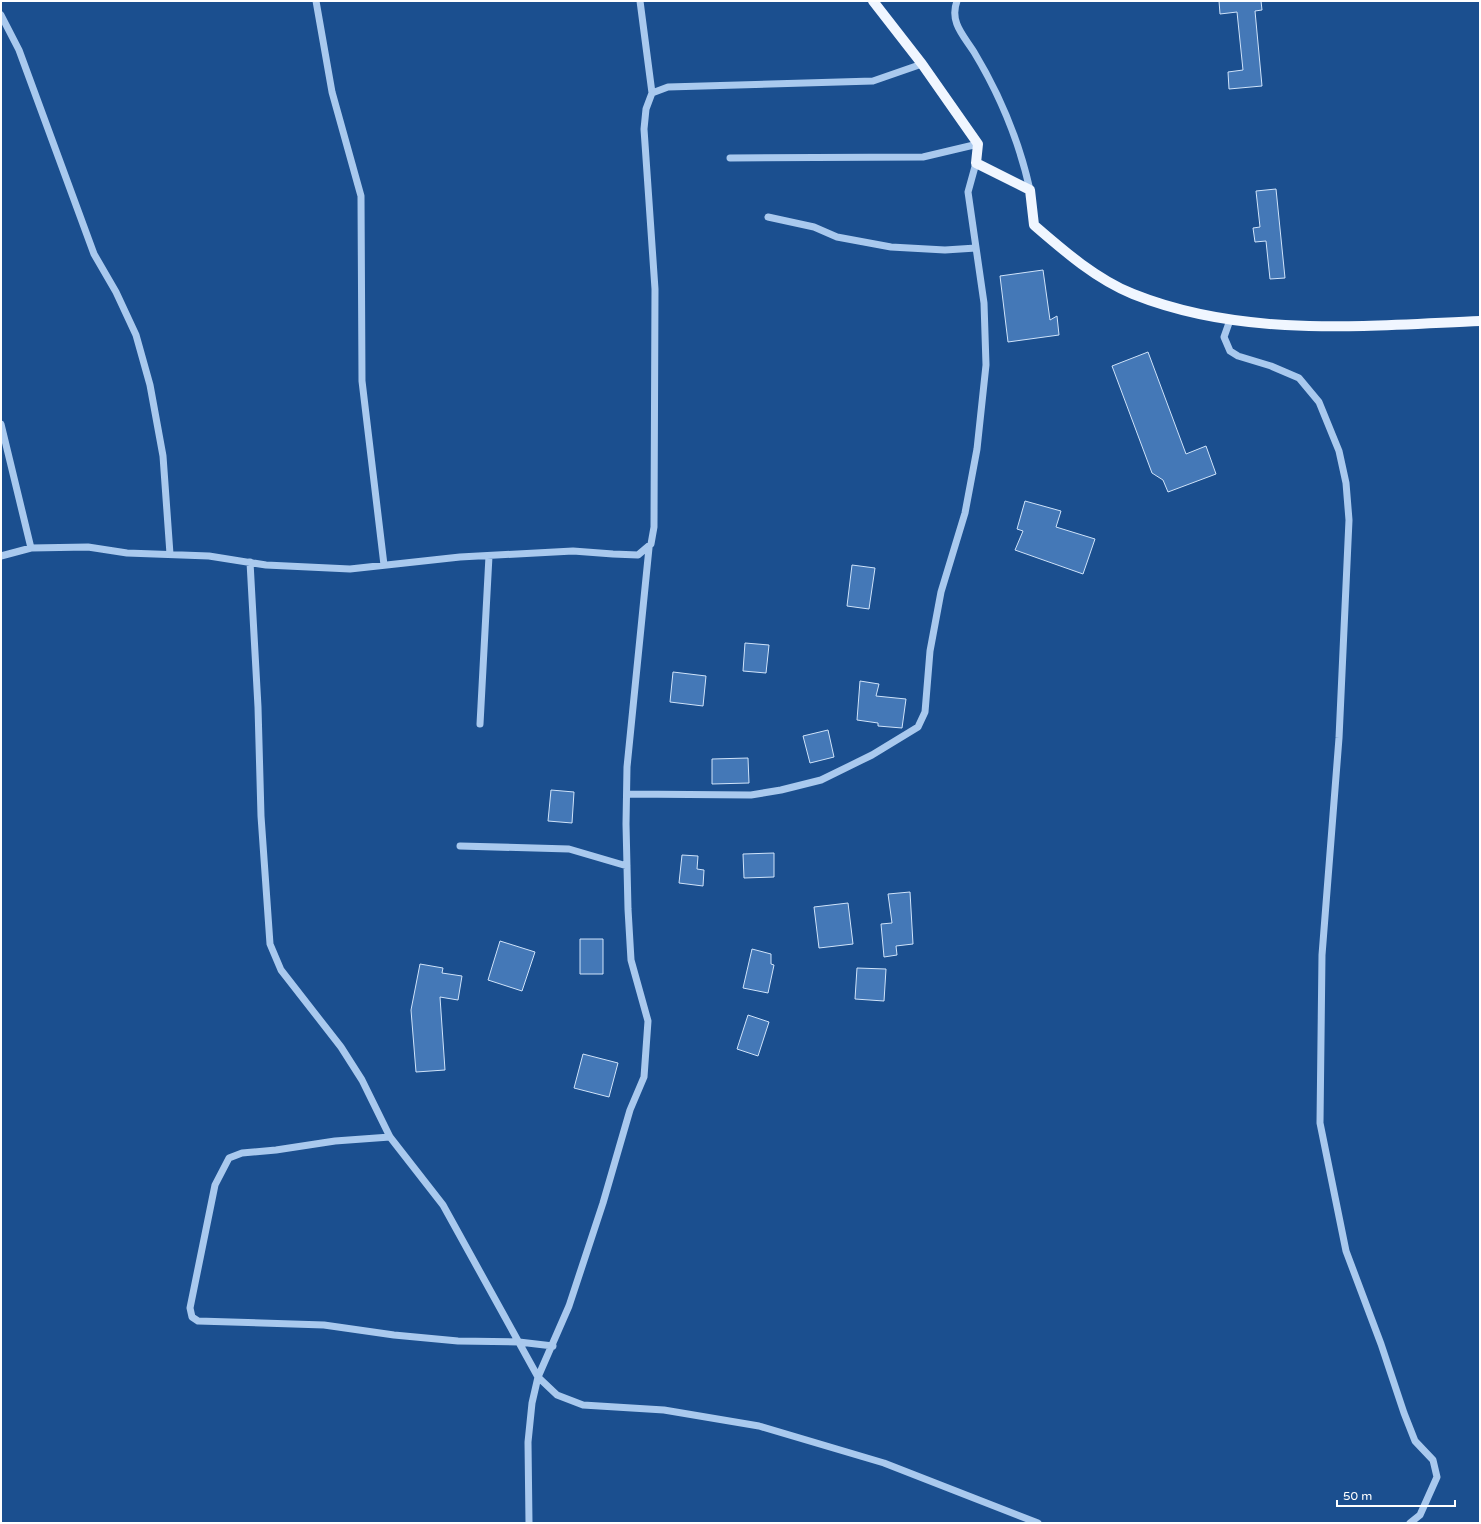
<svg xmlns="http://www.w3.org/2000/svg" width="1481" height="1524" font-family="'Varela Round',sans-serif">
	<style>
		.building { fill: #4478b7; stroke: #cfe3fa }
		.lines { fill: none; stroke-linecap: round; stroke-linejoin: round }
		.minor { stroke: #a9c9ee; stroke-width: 7 }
		.major { stroke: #f0f6ff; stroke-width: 10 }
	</style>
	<rect width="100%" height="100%" fill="#1b4f8f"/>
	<path class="building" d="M1219,1H1261L1262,10L1255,11L1262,86L1229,89L1228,72L1243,70L1237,12L1220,14Z
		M1276,189L1285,278L1270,279L1266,241L1255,242L1253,228L1260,227L1256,191Z
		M1043,270L1050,320L1057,316L1059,335L1008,342L1000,276Z
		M1148,352L1186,454L1206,446L1216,474L1168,492L1163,480L1152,473L1112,366Z
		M1025,501L1061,511L1056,527L1095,539L1083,574L1015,550L1023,531L1017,529Z
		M852,565L875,568L869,609L847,606Z
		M745,643L769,645L766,673L743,671Z
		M673,672L706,676L703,706L670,702Z
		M860,681L879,684L876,696L906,699L902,728L878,726V723L857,720Z
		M828,730L834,757L810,763L803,736Z
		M748,758L749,783L712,784V759Z
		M551,790L574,792L572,823L548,821Z
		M774,853V877L744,878L743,854Z
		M682,855L698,856L697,869L704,870L703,886L679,883Z
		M910,892L913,944L896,946L897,955L884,957L881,924L892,923L888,894Z
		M848,903L853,944L819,948L814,907Z
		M580,939H603V974H580Z
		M500,941L535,952L522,991L488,980Z
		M752,949L771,954V964L774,965L768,993L743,988Z
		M420,964L443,968L442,973L462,976L458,1000L440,997L445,1070L416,1072L411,1010Z
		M857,968L886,969L884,1001L855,999Z
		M748,1015L769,1022L758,1056L737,1049Z
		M583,1054L618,1063L609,1097L574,1088Z"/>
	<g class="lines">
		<path class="minor" d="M316,1L332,92L361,196L362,381L384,565
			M640,1L652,93
			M957,1C949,22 964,36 974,52C1000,95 1019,141 1030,190
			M1,15L19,50L94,254L116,292L136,335L150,385L163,456L170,554
			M730,158L923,157L978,144
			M768,217L814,227L837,237L891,247L945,250L976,248
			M1230,320L1224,337L1230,351L1238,356L1271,366L1299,378L1319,402L1339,451L1346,483L1349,520L1339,738L1322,955L1320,1123L1346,1251L1381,1344L1404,1413L1415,1441L1433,1460L1437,1477L1420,1515L1410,1523
			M1,424L31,548
			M1,556L31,548L88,547L127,553L209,556L266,565L350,569L460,557L573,551L613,554L638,555L651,544L654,527L655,289L644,129L646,109L652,93L668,87L873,81L922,64
			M250,562L258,707L261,816L270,944L281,970L341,1047L362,1080L390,1137L443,1205L538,1377L557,1395L583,1405L664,1410L759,1426L884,1463L1038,1523
			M480,724L489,556
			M627,794L751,795L781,790L821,780L872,755L918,727L925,712L930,651L941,592L965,513L977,449L986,365L984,303L968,192L976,163
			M460,846L569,849L627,866
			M390,1137L335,1141L276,1150L242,1153L229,1158L215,1185L190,1308L192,1317L198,1321L324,1325L394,1335L458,1341L519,1342L553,1346
			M529,1523L528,1442L532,1403L538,1377L569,1306L603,1203L630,1110L644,1077L648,1021L631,960L628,909L626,824L627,767L649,548"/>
		<path class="major" d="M873,1L922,64L978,144L976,163L1030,190L1034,225C1064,251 1096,279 1133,294C1243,338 1364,326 1480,321"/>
	</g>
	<rect width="1481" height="1524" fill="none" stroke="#ffffff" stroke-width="4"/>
	<path d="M1337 1500v6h118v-6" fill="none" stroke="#ffffff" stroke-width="2"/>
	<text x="1343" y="1500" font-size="12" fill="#ffffff" stroke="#1b4f8f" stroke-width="3" paint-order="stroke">50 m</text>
</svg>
